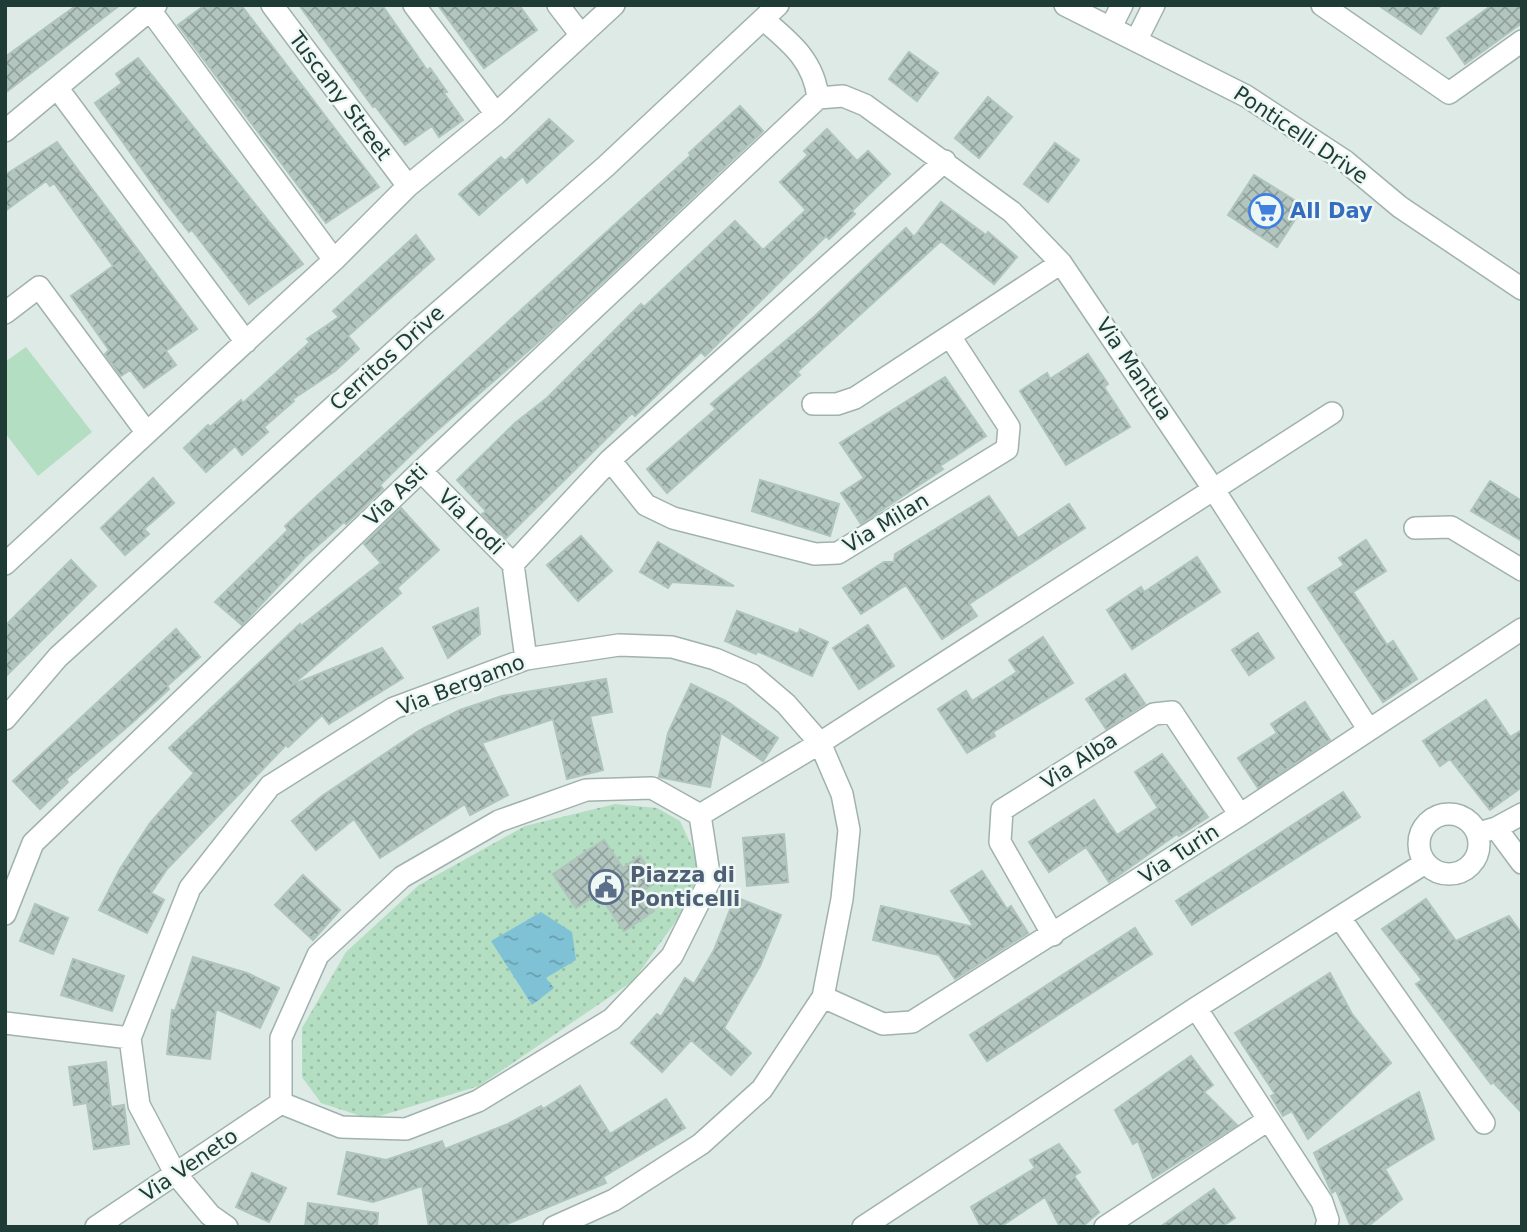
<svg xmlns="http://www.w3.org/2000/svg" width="1527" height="1232" font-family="'DejaVu Sans',sans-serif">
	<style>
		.green { fill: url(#green-dots) }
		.pitch { fill: #b4dec2 }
		.water { fill: url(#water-ripples) }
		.building { fill: url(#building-cross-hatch); stroke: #afc4bd; stroke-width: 2 }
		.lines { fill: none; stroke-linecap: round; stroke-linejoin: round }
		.minor-casing { stroke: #a0b2ad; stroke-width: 24 }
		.tertiary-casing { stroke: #a0b2ad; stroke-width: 24 }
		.minor { stroke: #fff; stroke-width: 21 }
		.tertiary { stroke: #fff; stroke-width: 21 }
		.labels { text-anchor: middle; stroke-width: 5; stroke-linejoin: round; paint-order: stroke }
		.street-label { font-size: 21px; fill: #1e3b35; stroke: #edf7f3 }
		.shop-label { font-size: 21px; font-weight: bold; fill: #366cbe; stroke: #edf7f3; text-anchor: start }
		.service-label { font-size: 21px; font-weight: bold; fill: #4e5e75; stroke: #edf7f3; text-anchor: start }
	</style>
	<defs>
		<pattern id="green-dots" width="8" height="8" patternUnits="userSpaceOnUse" patternTransform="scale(1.75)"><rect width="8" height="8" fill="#b4dec2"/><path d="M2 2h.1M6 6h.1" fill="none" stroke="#9abfa7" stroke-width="1.8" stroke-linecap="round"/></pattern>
		<pattern id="water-ripples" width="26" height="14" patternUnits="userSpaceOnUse" patternTransform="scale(1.75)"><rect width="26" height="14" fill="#80c2d5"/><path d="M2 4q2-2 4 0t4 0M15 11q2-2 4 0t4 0" fill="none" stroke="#689fae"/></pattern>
		<pattern id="building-cross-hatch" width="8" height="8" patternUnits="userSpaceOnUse" patternTransform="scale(1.75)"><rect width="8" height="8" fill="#b2c5be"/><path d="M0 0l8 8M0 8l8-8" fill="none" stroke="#90a19b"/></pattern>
	</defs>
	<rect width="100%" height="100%" fill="#ddeae5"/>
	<path class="green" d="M615,804L657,808L680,821L698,860L691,900L633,981L479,1086L370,1119L321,1103L302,1077V1028L346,952L419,885L525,826Z"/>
	<path class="pitch" d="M26,347L92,432L38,476L5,433V362Z"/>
	<path class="water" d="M541,912L572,932L576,960L546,978L554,988L532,1005L491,941Z"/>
	<path class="building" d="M77,5H120L5,93V57Z
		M205,5H241L379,187L326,223L178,25Z
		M299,5H382L427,70L430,68L447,92L444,93L463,120L439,137L432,126L405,145L375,106L373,107Z
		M438,5H519L537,30L484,68Z
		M1378,5H1441L1421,34Z
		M1492,5H1522V23L1465,64L1447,38Z
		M909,52L938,73L917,101L889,79Z
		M138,58L303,264L249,304L192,230L189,232L166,203L95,103L122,83L116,74Z
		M988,97L1012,117L979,158L955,138Z
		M740,106L763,131L544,337L424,442L380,485L383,489L346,524L344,522L305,557L242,625L215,602L288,530L285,526L317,496L691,155L689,153Z
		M549,119L573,141L527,183L523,176L479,215L459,194L501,157L505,161Z
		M827,129L857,161L868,151L890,174L852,211L855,214L829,239L826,236L705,356L701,352L635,416L632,413L506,538L482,514L486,511L457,480L515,423L547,398L641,304L644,307L735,221L763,250L806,210L780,182L808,155L804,151Z
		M57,142L197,329L166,351L176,365L144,388L130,370L121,376L105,354L109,350L71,296L113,266L54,183L50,186L46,181L5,211V175Z
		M1055,143L1079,160L1048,202L1024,184Z
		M1254,175L1304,206L1277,247L1228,215Z
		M941,202L986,235L988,232L1017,257L994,284L941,241L797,372L800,375L667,493L647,469L716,409L711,404L815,316L906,228L914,237Z
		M416,235L434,259L348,336L359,349L335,371L293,399L294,401L264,427L268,432L242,455L235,446L206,472L184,448L208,425L210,427L241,400L243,403L310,342L307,339L339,317L333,311Z
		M1088,354L1108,384L1104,387L1130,427L1066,465L1020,391L1047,373L1050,379Z
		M945,377L986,436L940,466L943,469L861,524L841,493L864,478L840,443Z
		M153,478L174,503L144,529L149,534L125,555L101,528Z
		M760,480L839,504L830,536L752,511Z
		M1490,481L1522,501V541L1471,511Z
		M989,496L1018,538L1069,504L1085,528L969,604L977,616L942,639L906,585L861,614L843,588L884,562H894L895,554Z
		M401,508L439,550L397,588L401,593L292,685L382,648L403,678L329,724L322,715L288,747L286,745L167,869L151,893L164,900L147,933L99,910L120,869L150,823L194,773L169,748L300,624L301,626L381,563L364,544Z
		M581,536L612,571L578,601L547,565Z
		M1366,540L1386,571L1353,592L1387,645L1393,641L1417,679L1383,702L1308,588L1344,565L1339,558Z
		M658,542L734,586L672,582L668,588L640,572Z
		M1197,557L1220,592L1132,649L1107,610L1141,587L1144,592Z
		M71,560L96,586L5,677V626Z
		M478,608L480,634L448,658L433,627Z
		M737,611L798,634L800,629L828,642L812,676L757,651L756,654L725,641Z
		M868,625L894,666L859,689L833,648Z
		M176,629L200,657L167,686L169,689L133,722L66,779L68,782L40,809L13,781Z
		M1258,633L1274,658L1249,675L1232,650Z
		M1043,637L1073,683L993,732L995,736L967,753L938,709L966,691L972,701L1017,672L1009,660Z
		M1125,674L1145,704L1106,729L1086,699Z
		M606,679L612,712L590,716L603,770L567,779L553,719L482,743L508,795L470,815L465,804L380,858L354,819L316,850L292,821L322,796L420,730L460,710L502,696Z
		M691,684L728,702L778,738L763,761L721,733L710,787L659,777L668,733Z
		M1486,700L1510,737L1522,730V787L1490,810L1450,759L1440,766L1423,741Z
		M1305,702L1330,740L1258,788L1238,758L1277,733L1271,724Z
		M1162,754L1208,817L1179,836L1177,834L1109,882L1086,847L1049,872L1029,842L1094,800L1117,835L1158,808L1135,772Z
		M1343,792L1360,817L1192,925L1176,901Z
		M784,834L788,882L747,886L743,838Z
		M604,840L623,868L640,856L657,882L641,892L654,911L624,931L598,893L576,908L553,874Z
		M982,871L1007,909L1011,906L1028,933L955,979L939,955L873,940L881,906L974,927L951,891Z
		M303,875L340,910L313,940L275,905Z
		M735,897L781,915L760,966L724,1028L751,1053L731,1075L691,1040L662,1072L631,1043L657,1014L661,1017L685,978L694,984L714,950Z
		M1426,899L1456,941L1509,916L1522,934V1113L1493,1082L1491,1084L1416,984L1422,980L1382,929Z
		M35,904L68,918L53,954L20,941Z
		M1135,928L1152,954L987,1061L970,1035Z
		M193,957L247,973L279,988L260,1028L216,1009L210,1059L167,1054L172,1010L175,1011Z
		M73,959L124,976L112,1011L61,995Z
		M1330,973L1352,1014L1391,1063L1308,1139L1292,1111L1283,1116L1271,1096L1275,1094L1235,1033Z
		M1191,1056L1213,1085L1204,1092L1237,1125L1153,1178L1138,1141L1133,1144L1115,1110Z
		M106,1062L111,1107L124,1105L129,1144L94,1149L87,1103L74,1105L69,1067Z
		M580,1086L610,1134L666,1099L685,1128L603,1177L606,1183L500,1227H429L422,1186L373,1202L338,1194L347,1152L386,1160L442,1141L445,1149L508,1124L541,1106L543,1109Z
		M1419,1092L1434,1139L1385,1169L1402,1199L1367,1227H1351L1336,1190L1332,1193L1314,1153Z
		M1059,1144L1080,1172L1074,1176L1099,1212L1082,1227H1060L1045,1197L1000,1227H981L971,1207L1035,1168L1030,1160Z
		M252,1173L286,1188L269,1222L236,1207Z
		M1214,1189L1235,1218L1221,1227H1160Z
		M308,1203L378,1213L377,1227H305Z"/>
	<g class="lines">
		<g class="minor-casing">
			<path id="minor" d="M272,5L408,186
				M414,5L496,114
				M558,5L581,35
				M1322,5L1449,93L1522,41
				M150,10L334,260
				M764,20C791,43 814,61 818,98
				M1111,27L1122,5
				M1137,39L1154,5
				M58,89L246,342
				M818,98L843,96L865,105L1012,212L1061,263L1214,490L1369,730
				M5,131L156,5
				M5,313L39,287L147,433
				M813,404H837L855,398L1061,263
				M610,460L646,505L673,518L815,554L838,553L1007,449L1009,427L951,338
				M421,471L513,564L526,659
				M1415,528L1451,527L1522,570
				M5,564L334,260L408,186L496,114L614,5
				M513,564L610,460L945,161
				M652,788L700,815L710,880L672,956L612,1019L478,1101L406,1129L341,1127L281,1103V1038L318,955L402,877L499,821L586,790Z
				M1419 844a30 30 0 1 1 60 0a30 30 0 1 1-60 0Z
				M700,815L820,743L1332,413
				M1496,828L1522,863
				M1478,833L1496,828L1522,814
				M5,914L33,843L421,471L818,98
				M1340,918L1484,1123
				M1053,935L1000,842L1002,810L1154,714L1172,712L1240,815
				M823,997L883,1024L912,1022L1240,815L1522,629
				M1196,1008L1322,1202L1328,1220L1326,1227
				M5,1023L130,1038
				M96,1227L281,1103
				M227,1227L210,1215L175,1173L139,1105L130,1038L190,888L270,786L394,708L526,659L619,645L672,647L715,659L752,675L786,704L820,743L842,794L849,830L842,899L823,997L762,1089L701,1144L614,1200L554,1227
				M863,1227L1196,1008L1425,863
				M1105,1227L1268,1120"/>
		</g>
		<g class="tertiary-casing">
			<path id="tertiary" d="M1065,5L1246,96L1345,161L1400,207L1522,289
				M5,719L58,657L419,329L605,167L778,5"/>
		</g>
		<use href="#minor" class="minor"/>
		<use href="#tertiary" class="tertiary"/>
	</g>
	<defs>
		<g id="supermarket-ring" transform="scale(1.75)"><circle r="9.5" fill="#edf7f3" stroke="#3f7fe0" stroke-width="1.5"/><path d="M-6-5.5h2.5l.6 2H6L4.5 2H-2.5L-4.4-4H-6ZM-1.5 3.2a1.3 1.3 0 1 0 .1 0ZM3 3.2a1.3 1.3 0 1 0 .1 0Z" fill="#3f7fe0"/></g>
		<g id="civic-ring" transform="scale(1.75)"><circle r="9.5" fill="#edf7f3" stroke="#5c6f8a" stroke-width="1.5"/><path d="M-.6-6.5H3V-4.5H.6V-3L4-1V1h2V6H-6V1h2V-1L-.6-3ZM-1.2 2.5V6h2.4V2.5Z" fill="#5c6f8a"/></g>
	</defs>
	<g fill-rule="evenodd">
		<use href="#supermarket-ring" x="1266" y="211"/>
		<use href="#civic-ring" x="606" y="887"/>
	</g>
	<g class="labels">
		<g class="street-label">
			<text transform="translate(340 96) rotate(53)" y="7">Tuscany Street</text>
			<text transform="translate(1301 135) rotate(34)" y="7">Ponticelli Drive</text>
			<text transform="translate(387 358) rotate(-42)" y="7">Cerritos Drive</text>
			<text transform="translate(1134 369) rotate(56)" y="7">Via Mantua</text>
			<text transform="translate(396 495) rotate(-44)" y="7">Via Asti</text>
			<text transform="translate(471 522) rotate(45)" y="7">Via Lodi</text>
			<text transform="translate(886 523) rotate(-31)" y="7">Via Milan</text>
			<text transform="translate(461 685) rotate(-21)" y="7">Via Bergamo</text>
			<text transform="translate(1079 761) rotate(-33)" y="7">Via Alba</text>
			<text transform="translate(1179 854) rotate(-33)" y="7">Via Turin</text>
			<text transform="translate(189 1165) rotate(-34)" y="7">Via Veneto</text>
		</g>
		<g class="shop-label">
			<text x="1290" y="218">All Day</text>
		</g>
		<g class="service-label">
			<text x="630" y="882">Piazza di<tspan x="630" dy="24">Ponticelli</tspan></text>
		</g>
	</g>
	<rect width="1527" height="1232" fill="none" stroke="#1e3b35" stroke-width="14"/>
</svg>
